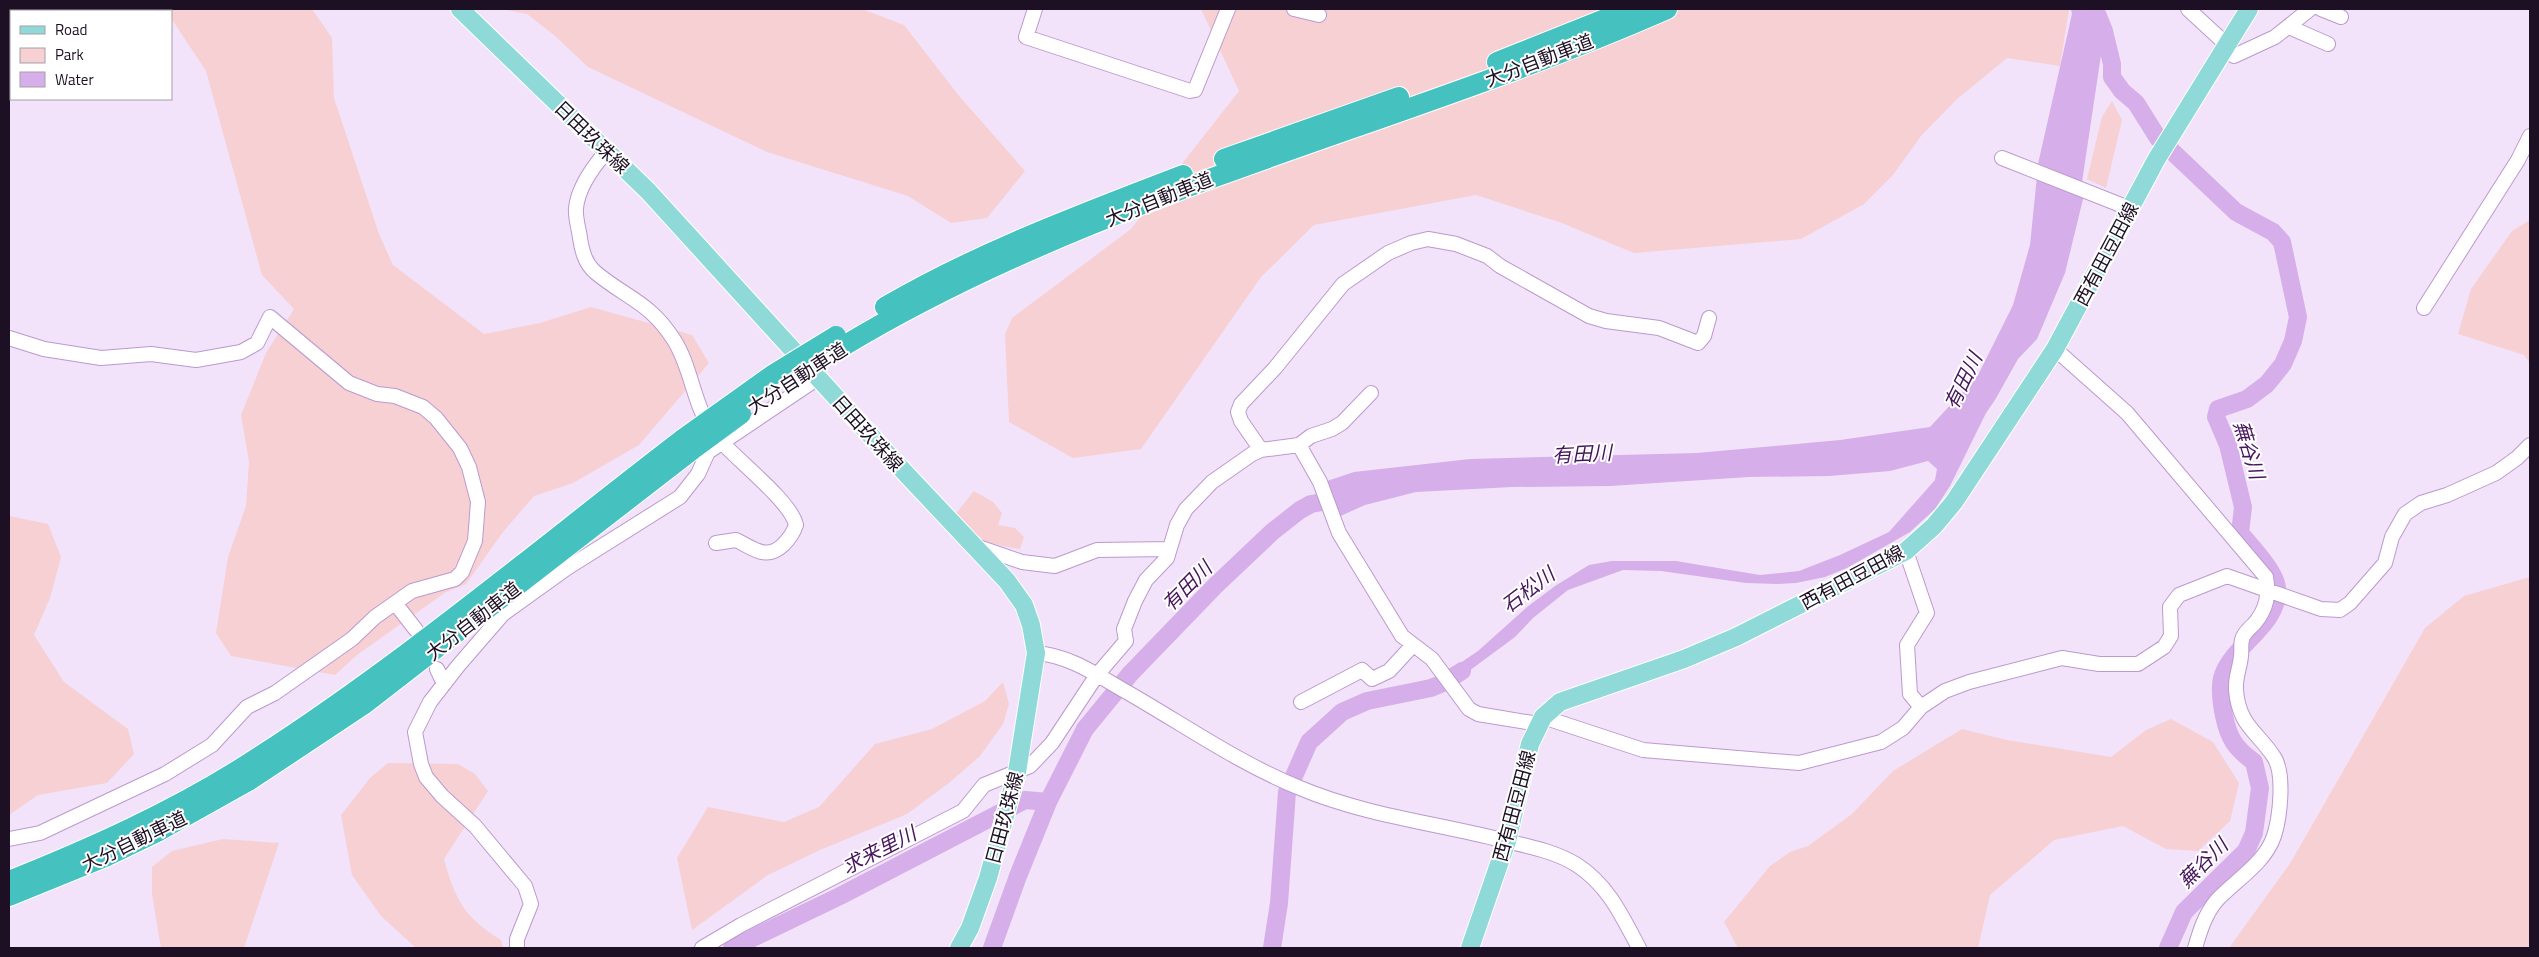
<svg xmlns="http://www.w3.org/2000/svg" width="2539" height="957" font-family="'Titillium Web','Noto Sans JP',sans-serif">
	<style>
		.green { fill: #f7d0d3 }
		.water { fill: #d6aeea }
		.lines { fill: none; stroke-linecap: round; stroke-linejoin: round }
		.river { stroke: #d6aeea; stroke-width: 18 }
		.minor-casing { stroke: #bc99ce; stroke-width: 16 }
		.major-casing { stroke: #fff; stroke-width: 20 }
		.highway-casing { stroke: #fff; stroke-width: 22 }
		.minor { stroke: #fff; stroke-width: 14 }
		.major { stroke: #8fdad9; stroke-width: 18 }
		.highway { stroke: #45c2c0; stroke-width: 20 }
		.highway-bridge-casing { stroke: #fff; stroke-width: 22; stroke-linecap: butt }
		.highway-bridge { stroke: #45c2c0; stroke-width: 20 }
		.labels { text-anchor: middle; stroke-width: 4; stroke-linejoin: round; paint-order: stroke }
		.street-label { font-size: 19px; fill: #1e1024; stroke: #fff }
		.water-label { font-size: 20px; font-style: italic; fill: #47155c; stroke: #fff }
	</style>
	<rect width="100%" height="100%" fill="#f2e3fa"/>
	<path class="green" d="M166,9H312L332,38L334,98L379,234L393,265L484,334L540,323L591,307L692,335L709,363L639,445L573,483L534,496L503,532L466,584L446,592L357,655L335,675L231,656L216,633L228,557L246,506L249,462L241,415L266,353L294,309L262,275L206,71L171,18V11Z
		M500,9H862L904,25L960,97L1025,171L987,218L951,223L908,196L767,152L588,67L554,35L527,14Z
		M1201,9H2069L2060,66L2007,58L1956,100L1921,136L1893,175L1864,204L1801,239L1634,253L1562,223L1476,195L1314,225L1261,277L1141,449L1073,458L1009,422L1005,334L1012,318L1131,229L1239,91Z
		M2112,101L2122,120L2106,188L2087,179L2102,117Z
		M2530,220V363L2524,355L2458,334L2471,289L2512,231Z
		M974,491L993,502L1002,513L998,525L1015,528L1024,537L1020,549C986,544 978,540 954,516Z
		M9,516L48,524L61,557L50,598L34,635L64,682L128,729L134,754L107,783L38,795L9,815Z
		M2530,577V948H2229L2291,862L2425,628L2464,596Z
		M1003,682L1009,704L1003,724L980,756L949,783L907,814L820,850L768,875L692,930L677,858L708,807L784,822L819,807L875,744L932,729L985,701Z
		M2171,719L2213,742L2239,783L2230,821L2198,851L2166,849L2123,826L2054,840L1990,895L1978,948H1738L1724,922L1770,866L1790,852L1808,846L1852,814L1893,771L1962,729L2007,740L2111,757L2146,730Z
		M388,763L458,764L475,774L488,791L444,859C455,900 465,918 501,940L503,948H416L381,916L352,875L341,815L370,778Z
		M223,839L279,843L244,948H161L152,894V867L172,851Z"/>
	<path class="water" d="M2071,9H2099L2101,55L2082,182L2038,164L2072,14Z
		M2037,176L2084,195L2065,273L2037,339L2018,359L1995,400L1986,413L1950,486L1935,509L1910,532L1847,568L1825,577L1796,583L1777,584L1746,583L1661,571L1623,570L1568,590L1533,618L1515,637L1454,682L1447,672L1478,651L1527,607L1555,586L1589,565L1612,561H1676L1760,575L1799,571L1840,555L1889,532L1935,480L1937,469L1928,461L1890,471L1829,476L1749,477L1610,486L1512,487L1416,492L1365,505L1336,518L1324,482L1354,472L1470,459L1697,453L1840,440L1930,427L1978,375L2013,305L2030,245Z"/>
	<g class="lines">
		<path class="river" d="M2095,9L2104,31L2112,64V77L2122,91L2136,103L2158,138L2236,212L2273,232L2282,242L2298,317L2293,341L2283,364L2267,384L2247,399L2218,409L2216,417L2228,445L2243,507L2240,533C2251,546 2277,573 2277,589C2279,625 2234,644 2223,675C2219,685 2222,706 2224,716C2229,739 2235,748 2254,762L2260,788L2254,833L2246,851L2184,912L2168,948
			M732,948L840,896L1025,800L1048,802
			M992,948L1018,876L1048,802L1085,729L1130,674L1215,586L1272,532L1300,510L1311,504L1344,498
			M1272,948L1279,903L1287,792L1309,742L1342,712L1367,701L1431,688L1443,683L1462,671"/>
		<g class="minor-casing">
			<path id="minor" d="M1035,9L1026,37L1190,91L1195,90L1228,9
				M1294,9L1319,15
				M2188,9L2227,45
				M2321,9L2341,17
				M2289,27L2328,44
				M2224,50L2234,56L2275,37L2310,9
				M606,152C593,167 578,188 576,208C575,218 579,229 580,238C582,251 585,263 595,272C626,298 650,302 674,340C693,370 693,408 716,436C734,458 791,501 796,525C793,534 789,539 783,545C766,561 753,548 736,540L716,543
				M2002,158L2131,209
				M2424,308L2518,160L2530,136
				M9,338L44,349L101,358L151,354L196,360L241,352L257,343L270,317L349,383L377,394L395,396L423,407L436,418L460,448L469,467L478,502L475,541L462,572L455,579L412,591L375,617L352,639L275,693L247,707L212,745L165,774L40,833L9,839
				M2055,349L2127,413L2266,577C2269,595 2267,608 2255,623C2251,627 2245,632 2243,637C2240,643 2242,650 2241,656C2240,668 2235,677 2236,690C2239,726 2257,731 2274,757C2285,774 2280,817 2274,836C2265,863 2236,880 2217,900C2205,914 2200,931 2195,948
				M1299,445L1320,482L1339,533L1402,636L1432,659L1469,709L1478,714L1538,724
				M1261,450L1241,421L1238,412L1241,404L1275,368L1343,284L1388,253L1411,243L1428,239L1456,244L1487,256L1500,266L1589,316L1606,321L1659,328L1698,343L1704,336L1709,318
				M973,545L1022,562L1055,566L1097,550L1169,549
				M1906,551L1927,613L1907,645L1910,694L1921,707
				M395,603L416,630
				M1036,653C1068,655 1097,675 1125,691C1183,724 1238,763 1300,788C1364,815 1435,823 1502,840C1526,846 1555,851 1577,865C1608,885 1622,916 1639,948
				M437,669L444,684
				M1301,702L1362,670L1372,679L1389,671L1413,645
				M1543,717L1643,750L1799,763L1881,742L1903,728L1921,707L1945,691L1969,682L2062,658L2099,664H2138L2164,647L2171,636L2170,607L2179,595L2227,576L2321,609L2340,610L2350,603L2385,563L2392,537L2405,514L2421,503L2447,495L2496,473L2517,458L2530,445
				M517,948V939L531,904L525,886L475,826L442,796L426,777L421,764L415,732L430,702L458,666L503,614L567,568L680,497L698,474L708,452L818,378
				M702,948L741,925L963,811L984,785L1030,766L1052,743L1097,675L1126,641L1124,629L1135,601L1146,580L1167,558L1177,525L1186,509L1212,482L1252,454L1261,450L1299,445L1311,436L1332,429L1342,423L1371,393"/>
		</g>
		<g class="major-casing">
			<path id="major" d="M460,9L648,191L893,460L1007,581L1024,605L1031,625L1036,653L1017,772L988,878L970,928L959,948
				M1470,948L1507,841L1530,744L1543,717L1560,702L1684,659L1736,637L1906,551L1934,526L1954,502L2055,349L2156,160L2249,9"/>
		</g>
		<g class="highway-casing">
			<path id="highway" d="M1497,62L1630,9
				M1224,159L1399,97
				M885,307C979,252 1082,214 1183,175
				M842,347C1097,193 1396,128 1667,9
				M9,881C89,849 170,813 243,767C398,669 538,550 683,439
				M9,896L105,857L157,832L250,780L363,705L692,450"/>
		</g>
		<use href="#minor" class="minor"/>
		<use href="#major" class="major"/>
		<use href="#highway" class="highway"/>
		<g class="highway-bridge-casing">
			<path id="highway-bridge" d="M683,439L774,374L836,336
				M692,450L741,414"/>
		</g>
		<use href="#highway-bridge" class="highway-bridge"/>
	</g>
	<g class="labels">
		<g class="street-label">
			<text transform="translate(1539 60) rotate(-21)" y="7">大分自動車道</text>
			<text transform="translate(592 137) rotate(44)" y="7">日田玖珠線</text>
			<text transform="translate(1159 199) rotate(-22)" y="7">大分自動車道</text>
			<text transform="translate(2106 254) rotate(-62)" y="7">西有田豆田線</text>
			<text transform="translate(797 378) rotate(-33)" y="7">大分自動車道</text>
			<text transform="translate(868 433) rotate(48)" y="7">日田玖珠線</text>
			<text transform="translate(1852 577) rotate(-28)" y="7">西有田豆田線</text>
			<text transform="translate(473 621) rotate(-38)" y="7">大分自動車道</text>
			<text transform="translate(1514 806) rotate(-75)" y="7">西有田豆田線</text>
			<text transform="translate(1004 818) rotate(-75)" y="7">日田玖珠線</text>
			<text transform="translate(134 841) rotate(-26)" y="7">大分自動車道</text>
		</g>
		<g class="water-label">
			<text transform="translate(1963 381) rotate(-64)" y="7">有田川</text>
			<text transform="translate(2249 450) rotate(73)" y="7">蕪谷川</text>
			<text transform="translate(1582 454) rotate(-3)" y="7">有田川</text>
			<text transform="translate(1187 586) rotate(-45)" y="7">有田川</text>
			<text transform="translate(1528 590) rotate(-37)" y="7">石松川</text>
			<text transform="translate(879 850) rotate(-27)" y="7">求来里川</text>
			<text transform="translate(2203 863) rotate(-45)" y="7">蕪谷川</text>
		</g>
	</g>
	<rect width="2539" height="957" fill="none" stroke="#1e1024" stroke-width="20"/>
	<rect x="10" y="10" width="162" height="90" fill="#ffffff" stroke="#a59fa7"/>
	<rect x="20" y="26" width="25" height="8" fill="#8fdad9" stroke="#a59fa7"/>
	<text x="55" y="35" font-size="15" fill="#1e1024">Road</text>
	<rect x="20" y="48" width="25" height="15" fill="#f7d0d3" stroke="#a59fa7"/>
	<text x="55" y="60" font-size="15" fill="#1e1024">Park</text>
	<rect x="20" y="72" width="25" height="15" fill="#d6aeea" stroke="#a59fa7"/>
	<text x="55" y="85" font-size="15" fill="#1e1024">Water</text>
</svg>
